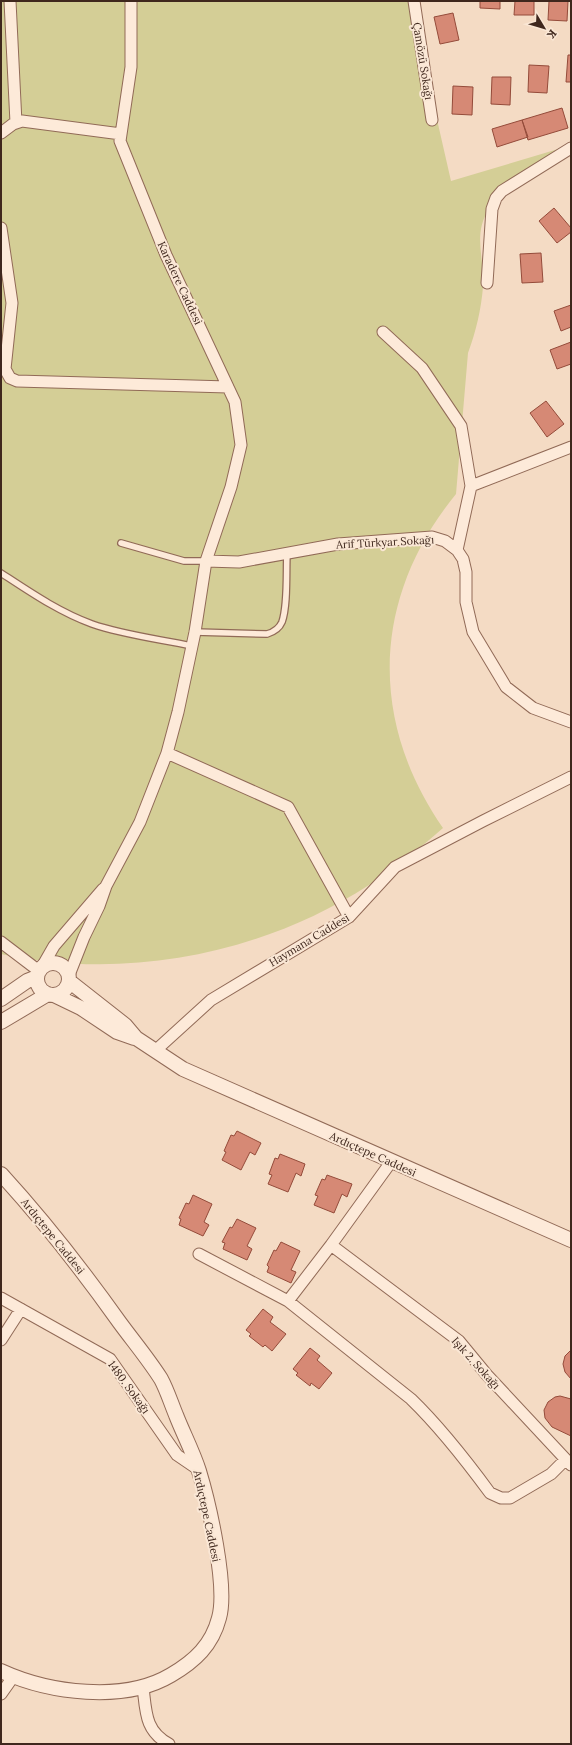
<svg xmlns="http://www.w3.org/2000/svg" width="572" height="1745" font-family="Lora,serif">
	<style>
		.green { fill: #d4ce96 }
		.building { fill: #d68975; stroke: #944b3a }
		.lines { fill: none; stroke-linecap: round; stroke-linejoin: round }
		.service-casing { stroke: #916a57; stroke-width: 8 }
		.minor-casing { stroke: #916a57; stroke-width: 13 }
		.tertiary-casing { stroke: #916a57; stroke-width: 16 }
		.service { stroke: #fdead9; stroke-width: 5.5 }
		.minor { stroke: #fdead9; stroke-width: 11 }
		.tertiary { stroke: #fdead9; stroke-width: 14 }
		.labels { text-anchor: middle; stroke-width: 4; stroke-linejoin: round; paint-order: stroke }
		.street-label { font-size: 11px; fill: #3f271d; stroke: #fae7d5 }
	</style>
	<rect width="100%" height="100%" fill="#f4dbc4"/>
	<path class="green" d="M1,1H410L451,181L565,147L489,209C472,235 485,259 483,287C481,310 476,331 468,353L456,494C372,597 368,720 443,828C420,848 396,868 369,885C262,954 126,981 1,954Z"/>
	<path class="building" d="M480,1H500V9L480,8Z
		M515,1H534V15H514Z
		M549,1H568L567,21L548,20Z
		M453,13L459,40L440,44L434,17Z
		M568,55H571V82H566Z
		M529,65L549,66L547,93L528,92Z
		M492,77H511L510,105L491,104Z
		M453,86L473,87L472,115L452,114Z
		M562,108L568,128L528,140L522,120Z
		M522,120L528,137L497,147L492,129Z
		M554,208L571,228V232L557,243L539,221Z
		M541,253L543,282L522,283L520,254Z
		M571,305V327L561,331L554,311Z
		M571,342V364L557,369L550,350Z
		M546,401L564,424L547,437L530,413Z
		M237,1131L261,1143L255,1155L250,1152L241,1170L222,1160L226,1152L224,1151L231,1135L234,1136Z
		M280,1154L305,1164L301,1176L296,1173L288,1192L268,1184L272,1175L269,1174L275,1158L278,1159Z
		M327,1175L352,1184L347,1197L342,1194L334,1213L314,1205L318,1196L315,1195L322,1179L325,1180Z
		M193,1195L212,1204L204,1222L209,1225L203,1236L179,1225L181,1219L179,1218L186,1203L189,1204Z
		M237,1219L256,1228L247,1246L252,1249L247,1260L223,1249L225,1243L222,1242L230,1227L232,1228Z
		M281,1242L300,1251L291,1270L296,1272L291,1283L267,1272L269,1267L267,1265L274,1250L276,1251Z
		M263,1309L273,1317L270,1322L286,1334L272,1351L265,1345L263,1347L249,1336L251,1334L246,1330Z
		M310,1348L320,1356L317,1360L332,1373L319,1389L311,1383L310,1386L296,1375L298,1373L293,1369Z
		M571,1350V1379L565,1372L563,1364L565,1356Z
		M560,1396L571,1399V1436L552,1427L545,1418L544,1410L548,1402L555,1397Z"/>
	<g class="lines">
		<g class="service-casing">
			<path id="service" d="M121,543L184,561H206
				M1,573C30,592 59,612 92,624C124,635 159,639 192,646
				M195,632L267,634C274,632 279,629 282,622C288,605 286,572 287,553"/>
		</g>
		<g class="minor-casing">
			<path id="minor" d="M10,1L16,123
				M414,1L432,120
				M1,133L13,124L22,121L121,134
				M1,228L12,303L5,369L10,378L17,381L228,387
				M487,283L492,209L496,198L502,191L571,148
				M383,332L422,368L461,426L471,486
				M457,550L471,486L571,447
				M206,561L239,562L338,544L432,537L445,541L457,550L463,559L466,572V602L473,632L506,687L533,708L571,722
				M167,753L288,807L349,917
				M1,942L39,971
				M42,967L54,946L103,889
				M69,975L84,937L99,906L106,886L140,822L167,753L178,712L195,632L206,561L231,487L241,445L235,402L166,255L120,141L131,67V1
				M155,1051L211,1000L349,917L395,867L483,821L571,777
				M331,1245L459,1341L487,1375L571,1465
				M199,1254L288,1301L331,1245L391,1162
				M1,1298L110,1359L177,1455L199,1470
				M288,1301L411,1399C441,1428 465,1459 490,1493L501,1498H510L551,1474L565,1460
				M1,1340L21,1309
				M143,1687C146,1712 145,1731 169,1744
				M1,1694L13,1677"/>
		</g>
		<g class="tertiary-casing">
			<path id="tertiary" d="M37 979a16 16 0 1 1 32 0a16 16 0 1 1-32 0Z
				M69,981L125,1025L136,1038L183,1069L571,1240
				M54,995L81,1008L117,1032L134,1038
				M1,999L27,981L37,977
				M1,1022L48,994
				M1,1174C44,1221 83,1271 120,1323C134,1342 149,1360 161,1379C167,1390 171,1403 176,1415C183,1433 193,1452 199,1471C209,1504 228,1587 219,1618C212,1645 195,1661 171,1675C124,1703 49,1693 1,1671"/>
		</g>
		<use href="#service" class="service"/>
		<use href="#minor" class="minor"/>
		<use href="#tertiary" class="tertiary"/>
	</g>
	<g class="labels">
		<g class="street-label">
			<text transform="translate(423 61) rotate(81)" y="4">Çamözü Sokağı</text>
			<text transform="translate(180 283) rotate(65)" y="4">Karadere Caddesi</text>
			<text transform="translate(385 542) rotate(-3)" y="4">Arif Türkyar Sokağı</text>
			<text transform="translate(309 940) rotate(-31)" y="4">Haymana Caddesi</text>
			<text transform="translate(373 1154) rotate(24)" y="4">Ardıçtepe Caddesi</text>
			<text transform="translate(53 1236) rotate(51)" y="4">Ardıçtepe Caddesi</text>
			<text transform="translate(476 1363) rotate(48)" y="4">Işık 2. Sokağı</text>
			<text transform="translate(129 1387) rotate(54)" y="4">1480. Sokağı</text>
			<text transform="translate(207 1516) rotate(78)" y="4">Ardıçtepe Caddesi</text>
		</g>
	</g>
	<rect width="572" height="1745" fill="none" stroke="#3f271d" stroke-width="4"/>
	<g transform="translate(544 28) rotate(128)" stroke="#fae7d5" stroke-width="3" paint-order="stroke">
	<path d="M0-3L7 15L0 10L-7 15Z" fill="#3f271d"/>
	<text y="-6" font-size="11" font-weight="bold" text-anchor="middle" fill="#3f271d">K</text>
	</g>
</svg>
